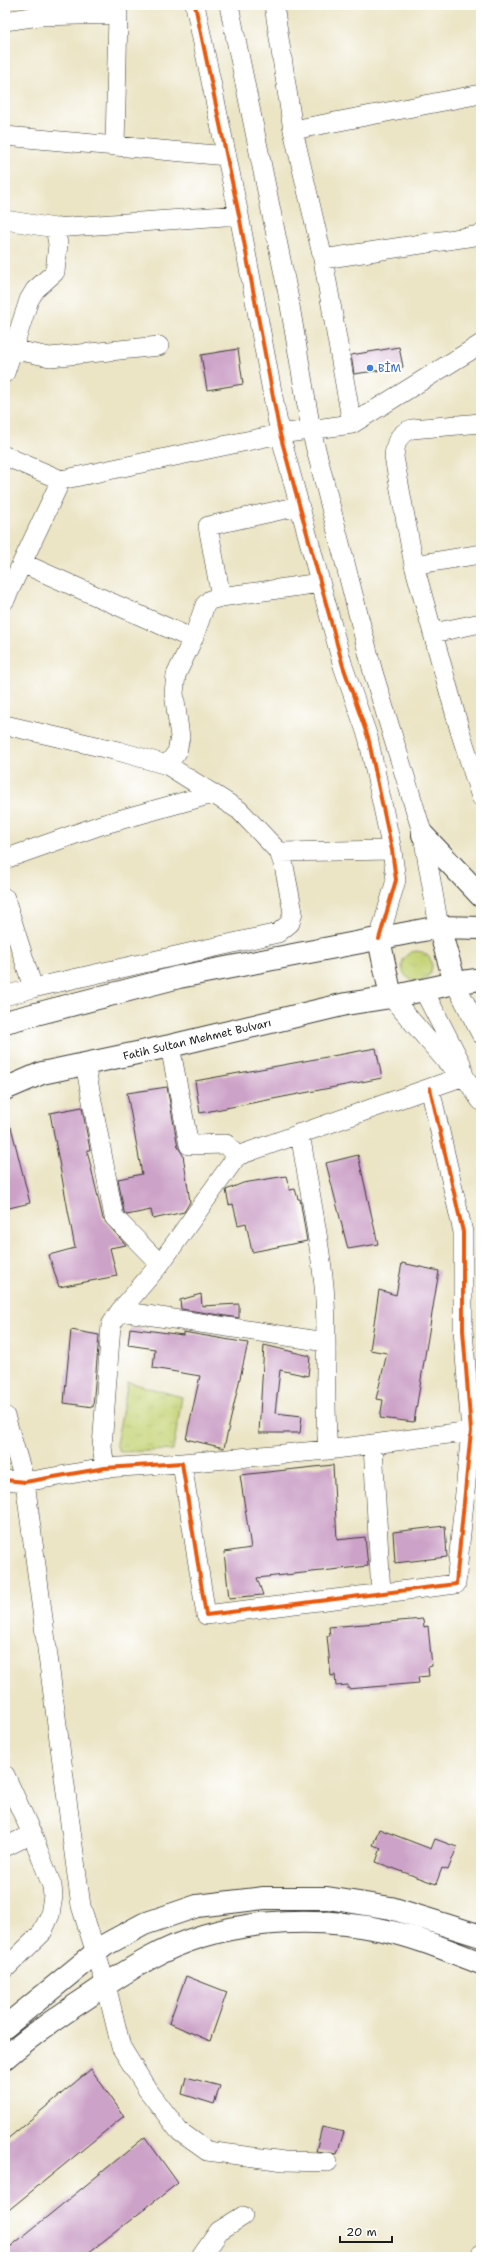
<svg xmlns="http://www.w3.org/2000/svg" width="486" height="2262" font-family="'Shantell Sans',sans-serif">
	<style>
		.grass { fill: url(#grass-tufts); stroke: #707848 }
		.building { fill: #cca2c8 }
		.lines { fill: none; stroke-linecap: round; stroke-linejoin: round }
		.minor-casing { stroke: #3b3a35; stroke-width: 20 }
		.major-casing { stroke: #3b3a35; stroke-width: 24 }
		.highway-casing { stroke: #3b3a35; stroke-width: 24 }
		.minor { stroke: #fff; stroke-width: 19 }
		.major { stroke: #fff; stroke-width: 22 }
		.highway { stroke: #fff; stroke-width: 22 }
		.cycleway-casing { stroke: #fff; stroke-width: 6 }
		.cycleway { stroke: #e8590c; stroke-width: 4 }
		.shop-dot { fill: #3f7fe0; stroke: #fff; stroke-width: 1.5 }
		.labels { text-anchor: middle; stroke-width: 4; stroke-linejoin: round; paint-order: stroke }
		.shop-label { font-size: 11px; fill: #366cbe; stroke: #fff; text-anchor: start }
		.street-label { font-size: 11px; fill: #1c1c1c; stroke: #fff }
	</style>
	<defs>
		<pattern id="grass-tufts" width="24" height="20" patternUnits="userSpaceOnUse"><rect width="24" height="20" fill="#c4d375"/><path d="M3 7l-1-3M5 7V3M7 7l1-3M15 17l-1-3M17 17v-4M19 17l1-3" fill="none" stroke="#a8b565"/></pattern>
	</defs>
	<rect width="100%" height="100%" fill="#fff"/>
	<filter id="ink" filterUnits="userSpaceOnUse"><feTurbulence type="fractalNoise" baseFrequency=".025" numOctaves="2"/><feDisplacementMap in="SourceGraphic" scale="8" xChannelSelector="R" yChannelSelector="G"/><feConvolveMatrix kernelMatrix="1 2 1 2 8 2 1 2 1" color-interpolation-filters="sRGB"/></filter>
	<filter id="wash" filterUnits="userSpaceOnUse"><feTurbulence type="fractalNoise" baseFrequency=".012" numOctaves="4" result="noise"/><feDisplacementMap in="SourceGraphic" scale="16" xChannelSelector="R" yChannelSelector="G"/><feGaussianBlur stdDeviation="0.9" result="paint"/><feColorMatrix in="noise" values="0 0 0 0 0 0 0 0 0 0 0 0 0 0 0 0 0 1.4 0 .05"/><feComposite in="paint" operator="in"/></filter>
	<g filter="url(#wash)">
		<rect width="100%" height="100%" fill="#ebe4c5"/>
		<path class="grass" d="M402 966a15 15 0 1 1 30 0a15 15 0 1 1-30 0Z
			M128,1382L182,1397L173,1450L120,1452L116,1444Z"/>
		<g id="blocks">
			<path class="building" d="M399,347L403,367L354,374L351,355Z
				M238,349L243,384L207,390L201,355Z
				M376,1048L382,1078L200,1113L195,1081Z
				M167,1087L178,1147L183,1155L190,1202L184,1212L153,1219L151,1210L127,1215L124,1212L118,1179L142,1174L127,1093Z
				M82,1107L90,1150H87L103,1219L126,1245L110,1248L117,1276L59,1287L49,1255L75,1248L50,1113Z
				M11,1127L30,1203L5,1209V1128Z
				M358,1155L378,1244L348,1249L326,1163Z
				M286,1176L290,1190L295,1189L298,1199H300L307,1241L252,1252L246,1223L238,1225L233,1204L229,1205L226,1190L243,1183Z
				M402,1263L439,1271L414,1422L380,1418L383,1400L376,1399L387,1353L370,1350L379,1290L396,1295Z
				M201,1294L202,1306L239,1304V1318L181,1309L180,1300Z
				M130,1328L183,1335V1332L248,1343L224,1448L186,1439L200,1376L153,1368L155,1349L128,1345Z
				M71,1330L99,1335L93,1407L64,1403Z
				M264,1345L310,1356L308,1376L280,1370L275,1413L302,1416L300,1433H259Z
				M333,1465L337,1540L365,1537L368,1566L257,1578L263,1595L229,1598L224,1552L251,1548L240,1475Z
				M445,1526L447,1557L395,1563L393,1532Z
				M423,1619L424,1627L428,1626L432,1666L428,1667L429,1676L418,1677L419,1683L348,1689V1685L336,1686L335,1675L331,1676L327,1636H330L329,1627Z
				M379,1829L431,1849L435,1839L457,1847L448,1870L442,1868L436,1884L376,1862L381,1848L373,1845Z
				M186,1976L227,1992L210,2041L169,2023Z
				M91,2069L124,2116L5,2213V2141Z
				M186,2077L220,2086L214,2104L182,2094Z
				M322,2127L344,2132L337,2154L316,2151Z
				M145,2137L178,2183L83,2257H5V2251Z"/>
		</g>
	</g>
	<g filter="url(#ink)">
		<use href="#blocks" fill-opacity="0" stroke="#3b3a35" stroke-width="1"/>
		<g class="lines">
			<g class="minor-casing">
				<path id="minor" d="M195,5L239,215L280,434L343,666L368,737L392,850L396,880L379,939
					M229,5L288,294L311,430L373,672L423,835L439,927
					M274,5L293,130L323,259L352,424L481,344
					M5,21L39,16L118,14L115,146
					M293,130L481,94
					M5,136L227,156
					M5,220L55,228L239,215
					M323,259L481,235
					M11,349L50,357L159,346
					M5,373L29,300L35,290L55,272L58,244L55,228
					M481,423L412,429C398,433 395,444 394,457L414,565L460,731L481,797
					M5,456L61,480L280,434L352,424
					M22,563L61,480
					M414,565L481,554
					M221,597L208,526L299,506
					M5,600L22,563L193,639
					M433,633L481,623
					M5,725L118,751L167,765L239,810L279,852L284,866L293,912L290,923L278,933L33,988L5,996
					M167,765L177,752L180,737L174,693L176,675L193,639L205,605L210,600L221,597L320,583
					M279,852L392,850
					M5,859L101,825L212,794
					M5,898L33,988
					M455,983L481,1034
					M391,997L446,1061L464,1076L481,1101
					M170,1046L189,1145L226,1144L237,1156
					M85,1064L114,1217L160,1264
					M300,1133C308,1184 319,1235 324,1286C329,1341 323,1396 328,1450
					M120,1311L326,1342
					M5,1416L25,1482L81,1906L106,1985L121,2047L147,2089L179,2131L207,2151L284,2161L328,2162
					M373,1445L381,1594
					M182,1463L328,1450L471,1431
					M105,1468L102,1447L111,1325L120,1311L160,1264L237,1156L464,1076L461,1063L424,991
					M5,1480L25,1482L105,1468L182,1463L206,1615L456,1584L471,1431L463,1330V1232L430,1088
					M5,1775L32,1834L52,1886L53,1896L50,1915L42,1933L5,1969
					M5,1847L32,1834
					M201,2257L219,2231L243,2216
					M480,2257L481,2254"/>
			</g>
			<g class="major-casing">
				<path id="major" d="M5,2027L105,1945L144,1924L197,1906L264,1898H327L391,1908L481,1936
					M5,2058C31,2035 59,2016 88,1997C108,1983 128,1970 150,1958C219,1920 307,1914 383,1930C417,1937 449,1951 481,1963"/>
			</g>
			<g class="highway-casing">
				<path id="highway" d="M423,835L481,896
					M439,927L455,983
					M379,939L391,997
					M5,1022L179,977L439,927L481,928
					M5,1089L42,1073L170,1046L346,1004L391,997L455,983L481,979"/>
			</g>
			<use href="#minor" class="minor"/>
			<use href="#major" class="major"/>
			<use href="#highway" class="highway"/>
			<g class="cycleway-casing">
				<path id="cycleway" d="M195,5L239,215L280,434L343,666L368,737L392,850L396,880L379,939
					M5,1480L25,1482L105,1468L182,1463L206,1615L456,1584L471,1431L463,1330V1232L430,1088"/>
			</g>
			<use href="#cycleway" class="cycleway"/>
		</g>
	</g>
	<circle class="shop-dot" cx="370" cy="368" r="4"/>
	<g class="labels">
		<g class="shop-label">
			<text x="378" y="372">BİM</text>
		</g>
		<g class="street-label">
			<text transform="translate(197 1039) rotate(-13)" y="4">Fatih Sultan Mehmet Bulvarı</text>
		</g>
	</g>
	<rect width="486" height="2262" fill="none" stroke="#fff" stroke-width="20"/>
	<path d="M340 2236v6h52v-6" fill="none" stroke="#1c1c1c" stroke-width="2"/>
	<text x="346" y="2236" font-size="12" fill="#1c1c1c" stroke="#ffffff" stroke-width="3" paint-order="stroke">20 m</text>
</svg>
